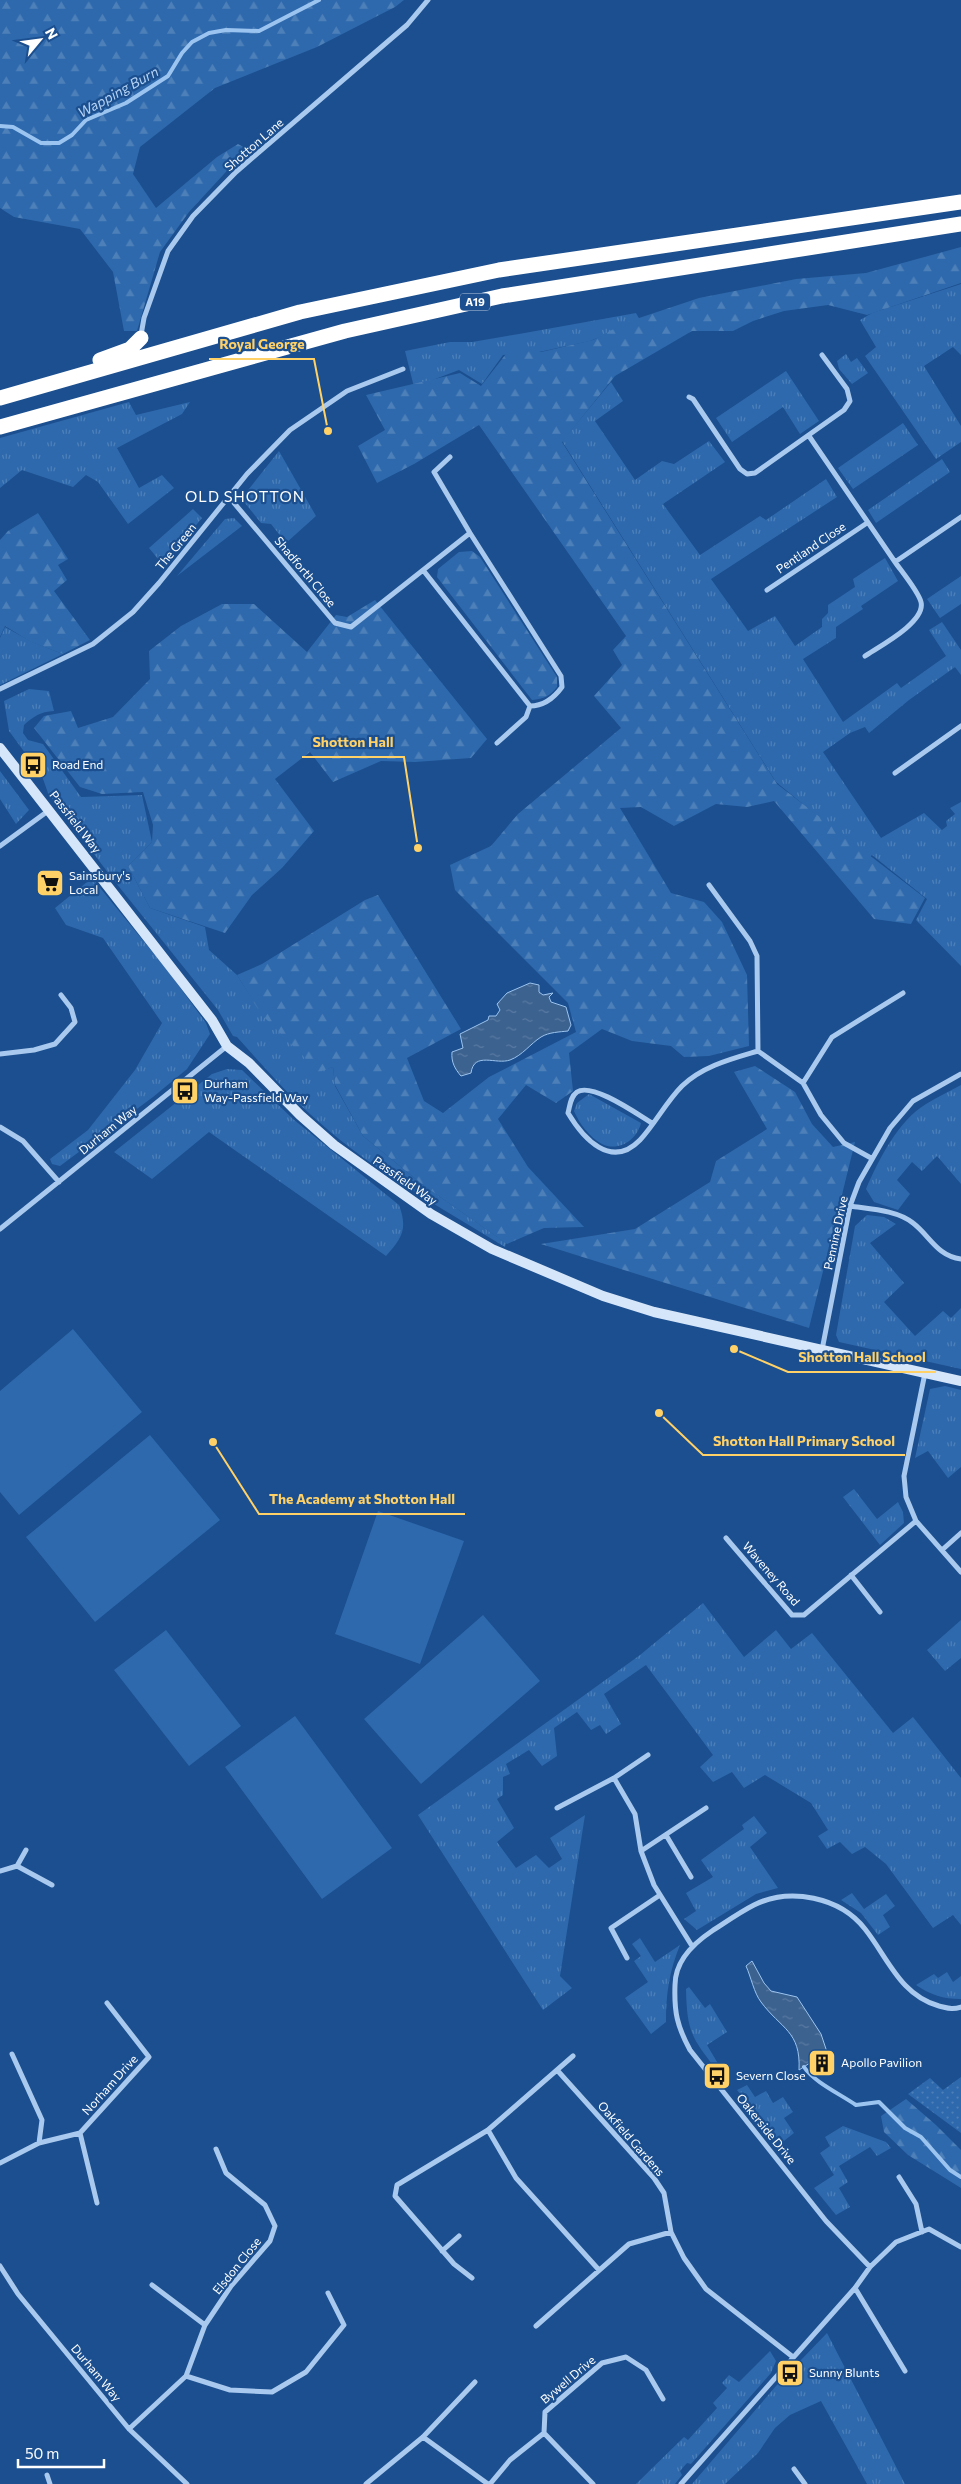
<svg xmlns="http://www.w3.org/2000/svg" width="961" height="2484" font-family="Commissioner,sans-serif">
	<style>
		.grass { fill: url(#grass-tufts) }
		.forest { fill: url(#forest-firs) }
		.park { fill: url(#park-dots) }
		.pitch { fill: #2e69ad }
		.water { fill: url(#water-ripples); stroke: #9cc4f0 }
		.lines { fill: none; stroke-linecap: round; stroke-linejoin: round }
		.stream { stroke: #9cc4f0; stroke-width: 4 }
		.street { stroke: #a9c9ee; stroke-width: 5 }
		.secondary { stroke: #d6e6fa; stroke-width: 10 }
		.highway { stroke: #fff; stroke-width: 15 }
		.labels { text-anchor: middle; stroke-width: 4.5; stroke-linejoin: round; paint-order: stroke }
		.shield { fill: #1b4f8f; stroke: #bbcadd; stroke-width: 1 }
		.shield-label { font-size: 11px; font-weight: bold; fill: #fff }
		.street-label { font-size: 12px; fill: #fff; stroke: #1b4f8f }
		.poi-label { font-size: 12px; fill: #fff; stroke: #1b4f8f; text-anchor: start }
		.water-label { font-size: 14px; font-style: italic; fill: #b5d3f5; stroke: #1b4f8f }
		.quarter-label { font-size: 15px; letter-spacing: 1px; fill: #fff; stroke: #1b4f8f }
		.leader { fill: none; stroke: #ffd166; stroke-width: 2 }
		.callout-dot { fill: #ffd166; stroke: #1b4f8f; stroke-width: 2 }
		.callout-label { font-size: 14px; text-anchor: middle; font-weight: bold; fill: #ffd166; stroke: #1b4f8f; stroke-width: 4.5; stroke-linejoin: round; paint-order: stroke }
	</style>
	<defs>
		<pattern id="grass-tufts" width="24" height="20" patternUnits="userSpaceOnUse" patternTransform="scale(1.25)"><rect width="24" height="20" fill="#2e69ad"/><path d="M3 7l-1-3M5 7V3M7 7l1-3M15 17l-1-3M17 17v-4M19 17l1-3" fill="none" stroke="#4d80b9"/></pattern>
		<pattern id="forest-firs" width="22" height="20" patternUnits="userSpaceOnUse" patternTransform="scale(1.25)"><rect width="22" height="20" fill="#2e69ad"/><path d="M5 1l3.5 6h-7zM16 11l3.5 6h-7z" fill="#4d80b9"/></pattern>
		<pattern id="park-dots" width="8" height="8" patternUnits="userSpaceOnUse" patternTransform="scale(1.25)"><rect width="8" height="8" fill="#2e69ad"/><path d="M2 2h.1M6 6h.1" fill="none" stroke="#4d80b9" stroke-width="1.8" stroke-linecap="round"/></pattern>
		<pattern id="water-ripples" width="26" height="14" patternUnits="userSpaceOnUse" patternTransform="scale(1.25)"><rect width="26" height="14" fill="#3c6290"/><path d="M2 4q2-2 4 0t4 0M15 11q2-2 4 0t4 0" fill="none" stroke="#597aa1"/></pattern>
	</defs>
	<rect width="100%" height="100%" fill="#1b4f8f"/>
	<path class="grass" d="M961,284V355L953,347L924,366L961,426V442L936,459L865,356L876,347L860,320L872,313Z
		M636,313L640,320L590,341L539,352L503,355L482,384L459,370L414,387L405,351L450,342H472L519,334Z
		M846,354L851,362L857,358L868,373L852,384L839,369L837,361Z
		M786,371L819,421L800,434L783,407L732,442L716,418Z
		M611,382L623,401L595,421L635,480L662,461L674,464L709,441L725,462L663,504L700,555L760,516L766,520L826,479L837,497L711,579L748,631L775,616L795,646L822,627V619L828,613V605L855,587L853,579L885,558L898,581L861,606L863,609L836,627V638L803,659L843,722L897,683L901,688L946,656L929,630L942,622L961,650V675L955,667L909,700L869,733L865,727L850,733L823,752L881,838L924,813L942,830L947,826L946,821L955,814L950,808L961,802V966L916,920L927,899L872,855L869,858L776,782L562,441Z
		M129,402L136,415L190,402L182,414L117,448L139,488L162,475L174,488L128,524L98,482L86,475L73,487L22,470L0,488V438Z
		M903,423L918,445L853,489L838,468Z
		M279,451L316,516L286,543L271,524L261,523L245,503V494Z
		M942,459L950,472L876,523L868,510Z
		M193,509L202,518L163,565L149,548Z
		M234,518L242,526L177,576L225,519Z
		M961,576V604L940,618L927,599Z
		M5,627L32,642L63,654L0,685V638Z
		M29,689L49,691L54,711C40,712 34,716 24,725L23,733L28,740L43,744L81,797L142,795L152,842L128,866L150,908L205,927L209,950L237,975L261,1013L319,1071L333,1067L335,1086L363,1136L423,1185L506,1243L505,1247C442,1208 375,1172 319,1122C289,1096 263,1066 237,1037L233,1036L218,1010L112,878L48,793L42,776L9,731L4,701Z
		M0,771L29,810L16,824L0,799Z
		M92,878L168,971L206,1023L210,1034L187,1069L153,1097L60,1166L52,1164L50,1159L88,1130L135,1070L162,1023L103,938L66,925L55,908Z
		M227,1069L242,1070L293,1119L399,1205C408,1229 402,1238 386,1256L209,1132L152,1179L114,1152L212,1074Z
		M961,1085V1184L937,1156L922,1171L912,1162L897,1180L910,1194L898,1210L874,1202L866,1189C879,1159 898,1121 926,1104C937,1097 950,1091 961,1085Z
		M589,1094L641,1123C637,1140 619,1152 602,1144C590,1138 579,1123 574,1111L577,1103Z
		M867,1215L884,1217L896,1224L870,1243L904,1283L884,1302L915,1336L943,1311L951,1318L961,1308V1369L839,1342L836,1335L855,1226Z
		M945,1386L961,1390V1467L948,1478L928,1451L915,1458L930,1389Z
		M854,1489L877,1519L898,1502L903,1512L904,1523L880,1545L843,1497Z
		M703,1603L744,1657L776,1630L791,1649L812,1633L893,1733L913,1717L961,1778V1925L953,1915L933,1928L886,1864L865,1847L852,1854L840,1842L827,1849L818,1836L828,1830L811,1803L765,1775L744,1788L732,1772L713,1782L700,1767L713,1755L646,1665L604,1694L621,1724L606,1734L600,1725L591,1730L577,1712L554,1728L557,1756L542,1766L529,1750L506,1764L510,1774L503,1777V1795L497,1799L514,1828L497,1842L516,1868L536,1855L549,1868L562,1859L550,1838L585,1815L560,1976L572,1988L543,2010L418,1815L640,1655Z
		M961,1620V1658L945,1671L927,1650Z
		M754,1816L767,1833L750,1847L778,1888L756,1894L697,1930L684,1919L696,1911L686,1893L713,1877L701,1860L744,1829L742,1825Z
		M852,1893L864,1909L886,1894L895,1906L883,1915L890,1927L878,1935L861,1913L841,1900Z
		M640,1938L655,1962L680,1945C669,1972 666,1994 666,2022L651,2034L625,1998L648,1982L634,1961L641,1956L632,1944Z
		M947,1972L953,1982L961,1976V1999C943,1999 931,1995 916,1985L934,1974L938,1978Z
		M689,1987L705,2008L710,2004L727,2032L707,2045L720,2067L716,2069C691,2037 687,2031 686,1989Z
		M747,2085L755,2097L766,2091L773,2103L783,2097L793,2112L784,2118L794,2133L780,2144L737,2090Z
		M843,2126L886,2142L891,2148L877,2156L870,2147L839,2166L848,2182L839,2188L850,2207L836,2215L814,2188L834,2175L820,2153L830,2146L825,2137Z
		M827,2333L905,2484H867L821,2401L790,2415L775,2428L758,2453L725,2484H692L776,2386Z
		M770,2351L776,2361L771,2373L691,2464L687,2463L680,2471L682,2475L675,2484H636L684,2437L688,2440L717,2408L713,2403L727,2388L722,2383L729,2375L739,2382Z"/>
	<path class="forest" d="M0,0H404L395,7L317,47L215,88L140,147L133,174L156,208L217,157L238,144L247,149L189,212L160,252L137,331H124L113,272L80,229L14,217L0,208Z
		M961,247V283L867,315L828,305L784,311L753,321L733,331H692L615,376L562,442L777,784L925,898L911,924L874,919L774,801L747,807L716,804L674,826L641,807L620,808L671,893L704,902L722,922L747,975L749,1046L709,1056L684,1057L671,1046L632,1041L602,1029L569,1053L573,1091L556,1103L526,1085L498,1119L528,1167L584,1227L544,1228L507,1244L423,1185L363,1136L335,1085L333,1067L319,1072L261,1014L237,975L262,964L365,900L378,895L461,1029L407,1058L424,1101L443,1113L489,1077L576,1032L568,1003L455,890L450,865L491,846L518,814L621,728L594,696L622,665L613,650L626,636L479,425L414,464L377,483L358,446L385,430L366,395L460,373L481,386L509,350L541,352L593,340L627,322L699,298L796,279L866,273Z
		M38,513L68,559L58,565L67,580L54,591L90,640L63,654L31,642L5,626L0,637V540L8,531Z
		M472,551L480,557L557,677V687C550,696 544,699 532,700L437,577L438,569L459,552Z
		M375,600L487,739L471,758L415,762L381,761L333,782L310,752L275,779L314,831L282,868L252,895L225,933L150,908L128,866L152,842L153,825L143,792L102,794L80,787L34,728L44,716L71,711L78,728L113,717L150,679L149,651L181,626L222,604H254L307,652L336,615L347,617Z
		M755,1066L795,1092L812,1124L833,1147L855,1142L809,1328L541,1244L635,1229L710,1182L716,1161L767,1129L734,1072Z
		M906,2099L936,2125L961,2150V2188L908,2155L884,2132L881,2116Z"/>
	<path class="park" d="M961,2077V2133L908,2094L930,2078L943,2090Z"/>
	<path class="pitch" d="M73,1329L142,1412L19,1515L0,1492V1391Z
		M150,1435L220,1520L95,1622L26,1537Z
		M378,1511L464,1541L420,1664L335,1634Z
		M483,1615L540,1681L421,1784L364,1719Z
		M166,1630L241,1726L189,1766L114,1670Z
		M295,1716L392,1848L322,1899L225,1767Z"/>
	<path class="water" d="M530,983L539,985V992L543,995L553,993L549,997L551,1002L566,1007L571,1025L568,1031C560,1032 549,1032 541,1037C530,1044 523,1055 510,1060C496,1065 474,1051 471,1073L461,1076C455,1069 451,1062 452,1052L463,1048L460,1034L488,1020L489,1016H496L500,1010L497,1004L507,993Z
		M752,1961L764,1983L771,1991L797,1997L821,2034L827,2052L799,2070C801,2031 781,2029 761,2002C754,1993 751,1977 746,1966Z"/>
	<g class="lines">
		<path class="stream" d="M0,126L13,127L41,143H59L72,135L86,120L126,103L168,76L182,53L192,42L209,33L226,30L259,31L319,0
			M804,2067C814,2082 840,2094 856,2105L879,2102L905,2128L921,2137L950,2170L961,2177"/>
		<path class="street" d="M141,335L144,318L168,251L193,216L236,172L407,25L428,0
			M689,397L693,399L740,469L747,474L755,473L844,410L850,401L847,389L822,355
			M809,436L895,562
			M229,497L335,623L351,627L470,533
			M423,570L530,706C544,706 554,698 562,687L561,676L470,533L434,472L450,457
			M767,590L867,523
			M865,656C880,646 926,622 921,602C918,591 902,572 895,562L961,517
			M0,689L93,644L133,612L159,583L247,474L290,430L347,391L403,369
			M497,743L526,717L530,706
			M895,773L961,726
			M0,846L48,811
			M709,885L750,941L757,956L758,1051L803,1083
			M0,1054L34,1050L55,1044L75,1022L71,1008L61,995
			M652,1123C637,1114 592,1082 577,1092C570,1097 570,1106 568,1113C583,1138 611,1170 640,1140C655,1124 666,1102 682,1086C703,1066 731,1059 758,1051
			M0,1127L23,1141L59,1182
			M871,1158L844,1143L821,1115L803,1083L832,1037L903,993
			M850,1206C870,1209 897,1210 913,1223C930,1236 937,1256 961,1259
			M0,1229L227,1046
			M822,1350L850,1206L859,1182L890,1128L913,1101L961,1074
			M925,1373L904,1476L906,1497L916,1521L961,1572
			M726,1538L792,1615H804L916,1521
			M942,1550L961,1533
			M851,1575L880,1612
			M614,1778L635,1814L641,1851L654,1885L692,1946
			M557,1808L614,1778L648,1755
			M666,1835L691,1877
			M641,1851L706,1808
			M17,1866L26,1850
			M0,1871L17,1866L52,1885
			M627,1958L611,1928L660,1895
			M12,2054L42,2120L39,2143
			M557,2070L654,2178L664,2193L671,2232L684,2258L706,2289L793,2357
			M488,2130L573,2056
			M80,2133L97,2203
			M0,2163L39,2143L80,2133L149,2057L107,2003
			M899,2177L916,2204L922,2232
			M442,2251L459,2236
			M0,2266L18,2294L129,2429L187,2484
			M870,2267L826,2221L690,2050C677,2026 674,2012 675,1985C675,1961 694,1943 712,1931C726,1922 740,1912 754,1905C790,1887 840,1897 865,1929C888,1958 900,1995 939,2006C948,2008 952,2010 961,2007
			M472,2278L454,2264L395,2196L397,2185L488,2130L516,2178L599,2270
			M152,2285L205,2325
			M855,2288L905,2371
			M536,2326L629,2244L671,2232
			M186,2376L230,2390L272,2392L306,2372L344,2325L328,2293
			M129,2429L186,2376L205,2325L231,2286L270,2241L275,2226L265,2205L226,2173L216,2149
			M544,2433L593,2484
			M423,2437L488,2484
			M794,2469L805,2484
			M47,2475L50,2484
			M366,2484L423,2437L475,2382
			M490,2484L510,2460L544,2433L545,2412L602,2363L626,2357L646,2370L663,2399
			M681,2484L855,2288L870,2267L896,2242L929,2229L961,2247"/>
		<path class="secondary" d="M0,748L212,1020L227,1046L249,1063L300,1115L334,1145L431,1214L492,1249L603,1296L654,1312L961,1381"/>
		<path class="highway" d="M100,360L130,349L141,338
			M0,398L300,312L499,270L961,202
			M0,427L345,331L502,296L961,224"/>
	</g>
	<defs>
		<g id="bus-square" transform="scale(1.4375)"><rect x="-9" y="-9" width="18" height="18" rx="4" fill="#ffd166" stroke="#1b4f8f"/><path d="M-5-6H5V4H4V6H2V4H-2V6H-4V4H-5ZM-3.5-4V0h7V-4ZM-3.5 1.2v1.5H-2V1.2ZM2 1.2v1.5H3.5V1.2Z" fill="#111"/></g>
		<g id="supermarket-square" transform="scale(1.4375)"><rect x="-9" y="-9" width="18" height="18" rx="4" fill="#ffd166" stroke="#1b4f8f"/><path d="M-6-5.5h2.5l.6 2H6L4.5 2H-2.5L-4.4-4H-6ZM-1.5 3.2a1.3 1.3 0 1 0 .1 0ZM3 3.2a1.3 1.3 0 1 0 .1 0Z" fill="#111"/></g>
		<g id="building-square" transform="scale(1.4375)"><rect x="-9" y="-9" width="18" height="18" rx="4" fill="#ffd166" stroke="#1b4f8f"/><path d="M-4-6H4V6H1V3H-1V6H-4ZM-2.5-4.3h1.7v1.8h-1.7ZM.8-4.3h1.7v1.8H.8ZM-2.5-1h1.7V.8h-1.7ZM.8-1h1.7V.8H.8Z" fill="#111"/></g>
	</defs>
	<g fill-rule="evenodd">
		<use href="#bus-square" x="33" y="765"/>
		<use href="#supermarket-square" x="50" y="883"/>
		<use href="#bus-square" x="185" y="1091"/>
		<use href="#building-square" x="822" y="2063"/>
		<use href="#bus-square" x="717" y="2076"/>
		<use href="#bus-square" x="790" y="2373"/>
	</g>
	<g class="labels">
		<rect class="shield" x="460" y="293.5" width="30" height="17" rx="4"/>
		<g class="shield-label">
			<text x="475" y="306">A19</text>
		</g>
		<g class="street-label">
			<text transform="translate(254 145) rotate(-41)" y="4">Shotton Lane</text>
			<text transform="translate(176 547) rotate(-51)" y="4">The Green</text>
			<text transform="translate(811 548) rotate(-34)" y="4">Pentland Close</text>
			<text transform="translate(305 572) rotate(50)" y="4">Shadforth Close</text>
			<text transform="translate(75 822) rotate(52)" y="4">Passfield Way</text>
			<text transform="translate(108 1130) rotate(-39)" y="4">Durham Way</text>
			<text transform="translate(405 1181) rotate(35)" y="4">Passfield Way</text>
			<text transform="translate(836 1233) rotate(-78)" y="4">Pennine Drive</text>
			<text transform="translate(771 1574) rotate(49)" y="4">Waveney Road</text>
			<text transform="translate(110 2085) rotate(-48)" y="4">Norham Drive</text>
			<text transform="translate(766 2129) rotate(51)" y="4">Oakerside Drive</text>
			<text transform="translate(631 2139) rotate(49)" y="4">Oakfield Gardens</text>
			<text transform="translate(237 2266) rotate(-51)" y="4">Elsdon Close</text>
			<text transform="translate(96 2373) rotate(50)" y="4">Durham Way</text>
			<text transform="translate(568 2380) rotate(-40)" y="4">Bywell Drive</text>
		</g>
		<g class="poi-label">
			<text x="52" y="769">Road End</text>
			<text x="69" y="880">Sainsbury's<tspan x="69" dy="14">Local</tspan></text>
			<text x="204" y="1088">Durham<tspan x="204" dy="14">Way-Passfield Way</tspan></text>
			<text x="841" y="2067">Apollo Pavilion</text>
			<text x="736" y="2080">Severn Close</text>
			<text x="809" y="2377">Sunny Blunts</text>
		</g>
		<g class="water-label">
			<text transform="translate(118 92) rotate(-29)" y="5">Wapping Burn</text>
		</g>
		<g class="quarter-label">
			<text x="245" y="502">OLD SHOTTON</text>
		</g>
	</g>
	<path class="leader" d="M328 431L314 359H209M418 848L404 757H302M734 1349L788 1372H936M659 1413L703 1455H905M213 1442L259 1514H465"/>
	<g class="callout-dot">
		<circle cx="328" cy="431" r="5"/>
		<circle cx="418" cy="848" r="5"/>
		<circle cx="734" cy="1349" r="5"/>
		<circle cx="659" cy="1413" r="5"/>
		<circle cx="213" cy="1442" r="5"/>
	</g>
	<g class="callout-label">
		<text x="262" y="349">Royal George</text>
		<text x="353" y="747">Shotton Hall</text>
		<text x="862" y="1362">Shotton Hall School</text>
		<text x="804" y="1446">Shotton Hall Primary School</text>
		<text x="362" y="1504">The Academy at Shotton Hall</text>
	</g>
	<g transform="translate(40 40) rotate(61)" stroke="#1b4f8f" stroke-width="4" paint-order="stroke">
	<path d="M0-4L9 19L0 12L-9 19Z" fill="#ffffff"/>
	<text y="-8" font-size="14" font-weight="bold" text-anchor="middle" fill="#ffffff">N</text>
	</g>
	<path d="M18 2459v8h86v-8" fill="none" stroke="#ffffff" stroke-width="2.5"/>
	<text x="25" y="2459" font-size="15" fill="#ffffff" stroke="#1b4f8f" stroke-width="4" paint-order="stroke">50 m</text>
</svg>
